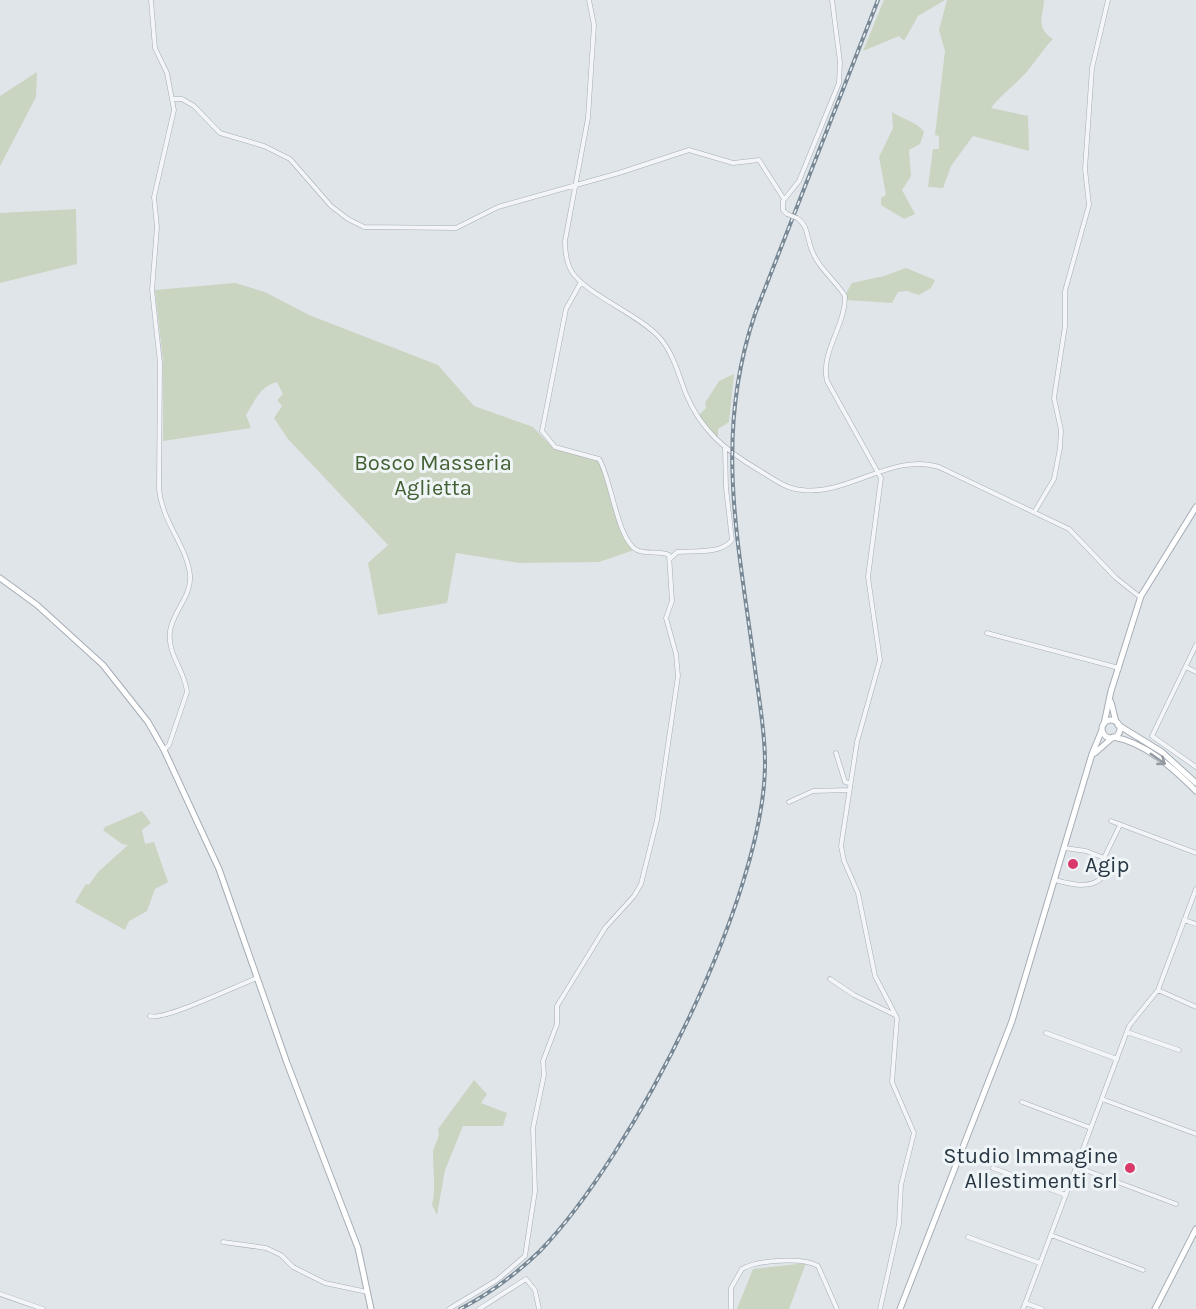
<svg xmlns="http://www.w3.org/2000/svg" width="1196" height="1309" font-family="Karla,sans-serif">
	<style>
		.green { fill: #c9d5c0 }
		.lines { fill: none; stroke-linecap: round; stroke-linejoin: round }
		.street-casing { stroke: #a5adb5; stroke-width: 5 }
		.secondary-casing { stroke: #a5adb5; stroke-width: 7 }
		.street { stroke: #f3f5f8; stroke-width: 4 }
		.secondary { stroke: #fff; stroke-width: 5 }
		.rail-casing { stroke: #788895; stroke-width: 4 }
		.rail { stroke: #eff4f7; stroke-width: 1.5; stroke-dasharray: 4.5; stroke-linecap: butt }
		.street-bridge-casing { stroke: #a5adb5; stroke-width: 5; stroke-linecap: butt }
		.street-bridge { stroke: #f3f5f8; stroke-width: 4 }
		.oneway { stroke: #939aa1 }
		.poi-dot { fill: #da396c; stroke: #eff4f7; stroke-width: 2 }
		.labels { text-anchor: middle; stroke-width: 6; stroke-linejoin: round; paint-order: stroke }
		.park-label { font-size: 22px; fill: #436033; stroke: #eff4f7 }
		.poi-label { font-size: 22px; fill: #273643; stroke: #eff4f7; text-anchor: start }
	</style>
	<rect width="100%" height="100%" fill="#e0e5ea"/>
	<path class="green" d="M884,0H945L918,16L904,41L899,36L863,51Z
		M947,0H1044C1044,15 1034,27 1053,39C1042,50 1033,66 1022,77C1011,88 1000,96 991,108L1028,116L1029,151L973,136L951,166L943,188L928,187L933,149H939V136L935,135L945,51L939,30Z
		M37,72L36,97L0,166V96Z
		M892,112C904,120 916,121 924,132L920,144L909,150L911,176L902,190L915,214L904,219L881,205V198L886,195L879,157L893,128Z
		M76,209L77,264L0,283V213Z
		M906,268L935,280L931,288L919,295L907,291L898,292L892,303L846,300L845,295L852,283L884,276Z
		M235,283L265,292L309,315L438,365L474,406L533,427L554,449L599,461L616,516L634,550L599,562L519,563L456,553L447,603L378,615L368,563L388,545L288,439L274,418L282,406L277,400L283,394L277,382C260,386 255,401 246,415L251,428L163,441V361L155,290Z
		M734,374L729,422L718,429V442L699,415L706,408L705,403L719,381Z
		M142,811L151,823L142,830L145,844L154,842L168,882L155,889L147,911L129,921L125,930L75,902L86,884L89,885L98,872L128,845L122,844L103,830L105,827Z
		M474,1080L487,1094L481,1103L507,1113L503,1126H463L445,1170L437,1215L432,1205C436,1188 433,1170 433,1152C434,1143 441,1138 438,1129Z
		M806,1263L789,1309H737L753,1269Z"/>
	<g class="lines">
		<g class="street-casing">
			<path id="street" d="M151,0L155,48L167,73L174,110L154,197L157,227L152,290L160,363L159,489C162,522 187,546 190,575C192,596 173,611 170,631C167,655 185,670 187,692L169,745L164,750
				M589,0L594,25L588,118L565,241C565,252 566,262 572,272C586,294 638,314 659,337C673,352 679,376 686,394C701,430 725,450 757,469C771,477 785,489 802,490C848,496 893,452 939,467L1069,529L1116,578L1140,597
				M173,99H182L194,106L220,133L264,146L290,159L331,206L348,219L364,227L456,228L498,207L619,173L689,150L733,163L759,160L784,199
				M787,214L783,210V201L799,181L839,83L840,62L832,0
				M797,218C808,225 807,238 811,248C817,267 835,280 845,296C846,325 820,352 827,381L881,478L868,577L880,660L857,742L841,846L844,861L858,893L875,976L897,1018L892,1082L914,1133L901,1185L899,1224L880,1309
				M1035,511L1054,479L1060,448L1061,430L1054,398L1065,326V291L1089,205L1085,169L1092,68L1108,0
				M671,558L677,552C694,550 720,555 732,540L726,488L725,448
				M987,633L1119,668
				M1196,645L1152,736L1196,767
				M1186,667L1196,672
				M836,753L845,782L849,783
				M789,802L813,791L849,790
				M1111,821L1196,853
				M1104,858L1120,825
				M1055,880C1073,885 1096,891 1107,871L1104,858L1086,851L1065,848
				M1184,920L1196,924
				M830,979L854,995L895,1015
				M1158,990L1196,1007
				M150,1016C164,1021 238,985 257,978
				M1127,1032L1179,1050
				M1046,1033L1117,1059
				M1102,1099L1196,1134
				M1022,1102L1091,1128
				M1077,1167L1176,1204
				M993,1168L1066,1195
				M1051,1235L1143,1270
				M968,1237L1040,1263
				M223,1242L266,1248L281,1255L293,1267L325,1283L367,1292
				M0,1294L43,1309
				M1025,1303L1042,1309
				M449,1309L497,1280L525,1256L535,1191L533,1128L544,1075L543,1061L557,1024V1006L605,928L634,896L641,884L657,820L678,676L676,654L666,618L672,601L669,555C659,550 647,555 637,550C617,540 611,477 599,459L555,447L542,431L566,309L581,282
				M479,1309L526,1279L535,1290L539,1309
				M731,1309V1288L742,1269C757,1260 803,1257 818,1266L837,1309
				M1023,1309L1129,1026L1158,990L1196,889"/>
		</g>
		<g class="secondary-casing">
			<path id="secondary" d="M0,578L37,605L103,665L148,722L164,750L219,869L287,1063L358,1248L371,1309
				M1111,702L1116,722
				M1102 729a9 9 0 1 1 18 0a9 9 0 1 1-18 0Z
				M1104,724L1111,691L1141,596L1196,507
				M1118,725L1162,752L1196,783
				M1113,737C1145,742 1174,769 1196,791
				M1095,753L1112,738
				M900,1309L1012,1021L1092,754L1102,730
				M1155,1309L1196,1229"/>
		</g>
		<use href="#street" class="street"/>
		<use href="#secondary" class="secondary"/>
		<g class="rail-casing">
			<path id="rail" d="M460,1309C489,1294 516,1274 540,1251C633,1155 766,895 765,762C765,731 759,699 755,669C739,544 713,437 755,314L878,0"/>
		</g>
		<use href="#rail" class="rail"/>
		<g class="street-bridge-casing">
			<path id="street-bridge" d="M787,214L797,218"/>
		</g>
		<use href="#street-bridge" class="street-bridge"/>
	</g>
	<defs><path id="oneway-shaft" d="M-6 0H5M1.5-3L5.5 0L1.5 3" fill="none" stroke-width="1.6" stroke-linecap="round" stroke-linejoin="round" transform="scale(1.5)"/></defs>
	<use class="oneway" href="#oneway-shaft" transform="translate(1158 759) rotate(35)"/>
	<g class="poi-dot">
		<circle cx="1073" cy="864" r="6"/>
		<circle cx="1130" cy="1168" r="6"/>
	</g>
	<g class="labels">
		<g class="park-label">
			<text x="433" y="470">Bosco Masseria<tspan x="433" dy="25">Aglietta</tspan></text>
		</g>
		<g class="poi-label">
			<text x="1085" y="872">Agip</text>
			<text x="1118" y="1163" text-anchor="end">Studio Immagine<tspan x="1118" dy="25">Allestimenti srl</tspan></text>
		</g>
	</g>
</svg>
